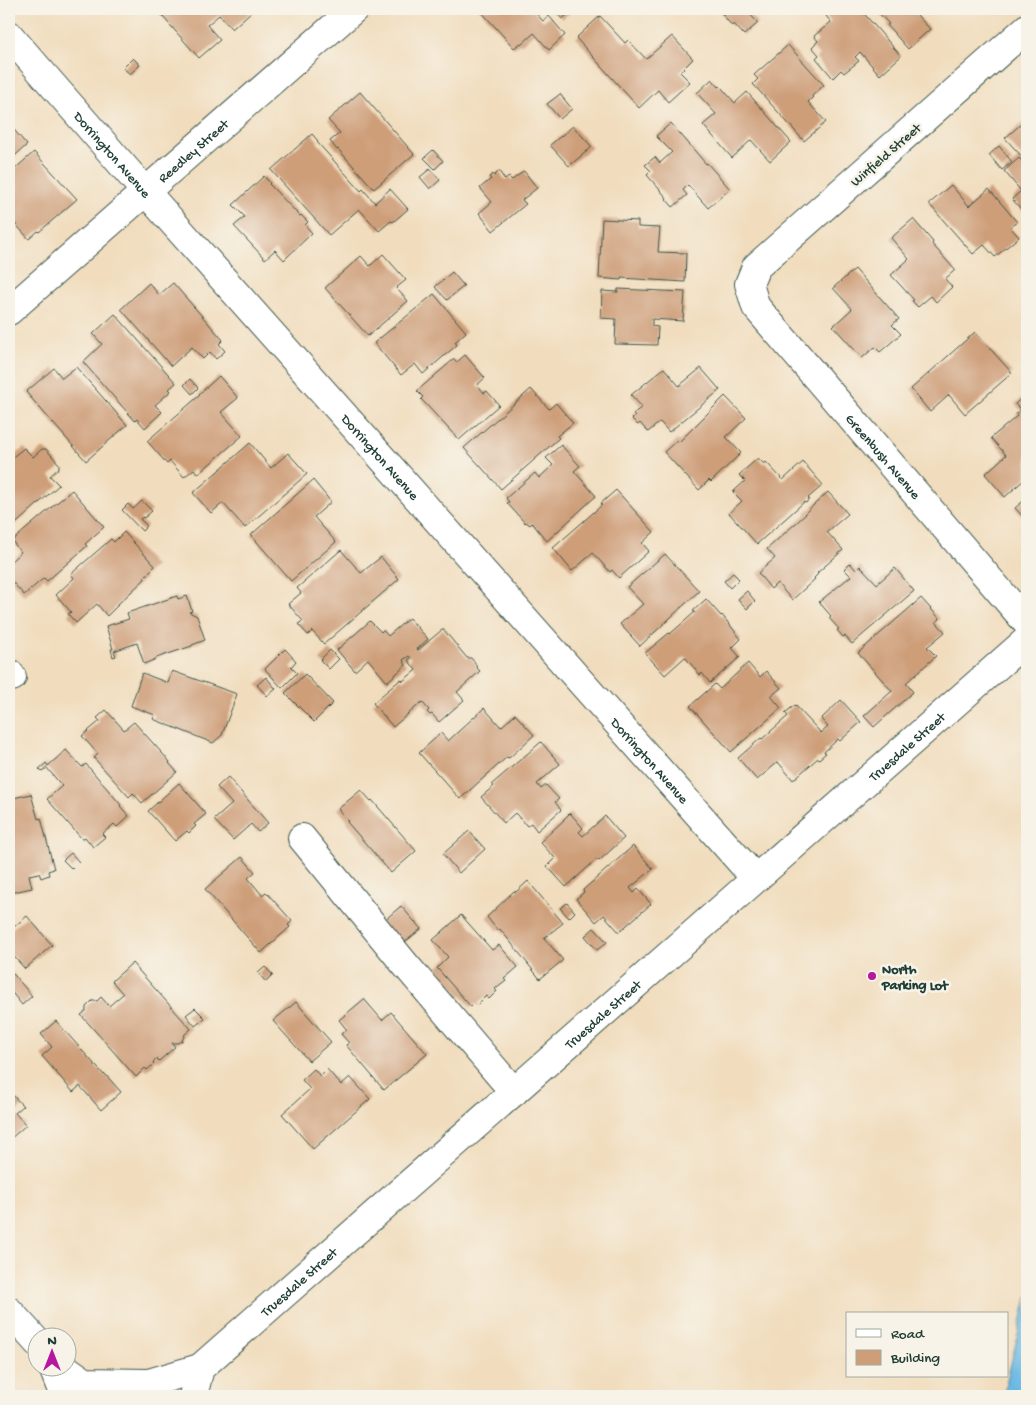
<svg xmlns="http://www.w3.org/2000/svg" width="1036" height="1405" font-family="'Gochi Hand',sans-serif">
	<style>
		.water { fill: #69b8e3; stroke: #447a8c }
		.building { fill: #ce9e79 }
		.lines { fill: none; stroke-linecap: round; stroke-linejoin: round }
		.minor-casing { stroke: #3e5549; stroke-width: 30 }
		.minor { stroke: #fff; stroke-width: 28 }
		.poi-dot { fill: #b5179e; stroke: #f7f3e8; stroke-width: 2 }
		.labels { text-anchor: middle; stroke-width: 5; stroke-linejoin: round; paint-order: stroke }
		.street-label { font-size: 14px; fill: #1f3d34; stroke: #f7f3e8 }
		.poi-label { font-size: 14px; font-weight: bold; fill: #1f3d34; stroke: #f7f3e8; text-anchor: start }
	</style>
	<rect width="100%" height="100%" fill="#f7f3e8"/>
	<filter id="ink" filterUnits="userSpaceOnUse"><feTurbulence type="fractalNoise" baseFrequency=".02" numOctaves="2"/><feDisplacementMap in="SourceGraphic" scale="10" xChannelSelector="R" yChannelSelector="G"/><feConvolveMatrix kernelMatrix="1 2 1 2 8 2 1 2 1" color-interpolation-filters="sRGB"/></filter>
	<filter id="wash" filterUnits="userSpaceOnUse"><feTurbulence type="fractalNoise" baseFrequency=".0096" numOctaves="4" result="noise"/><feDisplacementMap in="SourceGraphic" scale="20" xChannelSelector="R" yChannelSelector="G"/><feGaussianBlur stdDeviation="1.12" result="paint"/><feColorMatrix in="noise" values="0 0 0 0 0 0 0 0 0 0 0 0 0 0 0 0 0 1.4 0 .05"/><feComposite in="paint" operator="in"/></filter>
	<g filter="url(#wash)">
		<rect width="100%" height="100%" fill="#f1ddbe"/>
		<path class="water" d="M1027,1297V1396H1003Z"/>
		<g id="blocks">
			<path class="building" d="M156,9H251L253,10L232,29L219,15L207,25L220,40L199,58Z
				M479,9H532L543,21L549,16L565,35L549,50L534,33L522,44L521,43L514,48Z
				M553,9H574L562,19Z
				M718,9H751L748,12L758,23L744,35L734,24L732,26Z
				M834,9H860L901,56L880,75L860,52L855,57L859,61L844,73L841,70L833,78L816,58L819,55L812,47L818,41L814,36L831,22L826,16Z
				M875,9H919V12L916,14L930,29L908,49L887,25L889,24Z
				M600,16L625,43L628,40L646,59L672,36L693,59L680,72L690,82L668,102L658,90L639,108L576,38Z
				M788,45L824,85L812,96L813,97L808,102L826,122L804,141L753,84L758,79L754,75Z
				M133,58L140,65L130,74L123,68Z
				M712,79L719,87L720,86L735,103L747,92L791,142L770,161L751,140L732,158L703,125L716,114L697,93Z
				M360,92L414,154L374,189L338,149L337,150L330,141L340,133L328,120Z
				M560,94L572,109L560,119L547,104Z
				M1027,119V216L1012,199L1021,191L1004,171L1019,158L1022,161L1024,159L1005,138Z
				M671,123L706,164L707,163L730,189L708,208L688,185L683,190L687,195L673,207L666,199L667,198L647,175L651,171L645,165L655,157L660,163L672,152L656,136Z
				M9,124L27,145L9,161Z
				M573,126L592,147L569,166L550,145Z
				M312,134L318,141L317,142L361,191L363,189L375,203L390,189L408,209L393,222L391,221L379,231L359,209L329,235L271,170Z
				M999,146L1012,162L1002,170L989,155Z
				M433,150L443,161L435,169L424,158Z
				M34,152L77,199L39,232L38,231L29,239L9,217V174Z
				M430,169L440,180L430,189L420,177Z
				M499,171L505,180L509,177L512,180L524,171L537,188L522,200L526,204L493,231L479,213L492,202L480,188L491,179L489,177L493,174L494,176Z
				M264,176L270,183L269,184L300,216L301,215L308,222L305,225L312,233L284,260L275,250L265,259L234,226L245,217L233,205Z
				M951,185L969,206L989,189L1017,222L1010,227L1019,237L995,257L984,245L973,254L929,204Z
				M602,219L638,221V227L660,228L658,252L686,253L685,282L621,278V280L599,278Z
				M913,219L933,242L932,244L955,270L945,279L952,287L936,302L931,296L918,307L912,301L914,300L891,275L909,259L891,238Z
				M383,254L406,280L396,288L408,301L368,336L325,288L361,256L370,266Z
				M855,269L899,319L892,325L901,334L880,352L875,347L862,358L833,326L852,309L833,288Z
				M452,272L464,286L447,300L435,287Z
				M149,283L159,295L173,283L223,340L219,344L225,351L216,359L210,352L203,359L192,347L171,366L121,309Z
				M618,289L685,292L683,321L652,319V326L658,327L657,345L615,344L616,319L601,318L602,291L618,292Z
				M434,294L466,332L455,342L457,345L423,374L415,364L401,375L374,343Z
				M115,314L176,383L169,389L171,391L155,405L162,412L145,428L137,419L135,421L83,362L102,344L93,334Z
				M975,332L1012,373L965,414L949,395L930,412L911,389Z
				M465,355L485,378L477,385L484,393L487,391L499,405L459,440L421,399L423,397L417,391L454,359L457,362Z
				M76,367L127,425L86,461L26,392L54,368L62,378Z
				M664,368L679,386L701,368L720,390L669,432L660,422L648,432L640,423L638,425L632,419L635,417L633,414L642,407L631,395Z
				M219,376L238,398L221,412L242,436L198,474L194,469L184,477L170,461L167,464L147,441L200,395L199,394Z
				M190,379L198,388L192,394L184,385Z
				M531,389L549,409L556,403L573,423L557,436L559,438L501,489L464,448Z
				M1027,393V477L1005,497L985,474L1006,455L991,438L1017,416L1016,414L1021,410L1015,404Z
				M725,396L746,418L726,437L741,453L711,482L709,480L699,490L664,452L677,440L679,442Z
				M250,443L271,468L288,453L307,474L245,528L223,503L211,513L193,493Z
				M561,445L580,466L574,471L596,496L547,541L532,523L530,525L526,522L525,523L507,503L509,502L506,498L535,473L539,478L553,465L546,458Z
				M24,448L33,457L42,449H46L59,464V468L50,476L59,485L9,530V460Z
				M758,458L764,464L766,462L783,480L803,462L823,485L808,498L809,499L806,503L804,502L757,544L729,513L742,501L733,492L745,481L739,475Z
				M313,480L331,502L314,517L336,542L291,581L251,535Z
				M72,490L104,527L85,544L87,546L47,581L44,578L24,595L9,578V563L21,552L12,541Z
				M616,490L654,532L642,543L649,551L619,578L612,570L610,572L593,553L572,571L553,548L602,505L600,504Z
				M828,492L848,514L827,532L843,550L817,573L818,574L814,578L815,579L792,600L777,583L771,589L758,573L775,558L767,549L806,514L805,513Z
				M1027,498V521L1015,508Z
				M142,501L152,511L144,518L143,517L140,519L147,526L142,531L122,510L128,504L133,509Z
				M124,532L155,566L144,577L145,579L117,605V606L107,616L97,604L76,623L68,614L71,612L56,595L74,578L71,574L111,539L114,542Z
				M341,550L361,573L381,557L399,579L324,644L312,631L308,635L298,624L303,621L288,604L301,593L297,588Z
				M665,554L699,591L640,646L620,624L643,604L627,587Z
				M850,563L856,570L860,566L877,584L895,568L914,591L852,644L845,636L843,637L837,630L839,629L829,618L831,616L819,602L851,576L844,569Z
				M733,573L739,579L730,588L724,581Z
				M747,591L755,601L747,609L738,599Z
				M177,596L178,599L187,596L192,611L189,612L197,616L205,640L192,645V646L156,658V659L144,664L137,643L114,651L116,656L113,657L111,649H113L106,626L129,619L127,613Z
				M921,598L940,619L936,622L945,632L927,647L936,656L906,683L913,692L874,727L864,716L892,691L858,653Z
				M706,599L721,616L722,615L741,639L732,648L740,657L710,683L702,673L700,675L685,657L665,675L645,653L669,633L670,634L695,612L693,611Z
				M409,618L428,639L417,649L418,650L443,629L467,658H471L476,664V667L480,671L457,692L464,700L439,722L432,714L430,715L427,712L429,710L422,702L393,727L373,703L401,679L403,681L416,670L408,660L411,658L409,656L403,660L406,665L387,682L368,659L355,671L337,650L370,621L381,632L383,630L388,636Z
				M285,649L296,661L291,667L297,673L282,688L265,669Z
				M330,650L339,659L329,669L320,660Z
				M748,663L760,677L766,671L781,688L771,696L781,708L731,752L690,706L715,684L720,689Z
				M172,671L237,694L222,735L213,743L153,719L155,715L131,706L142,673L168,683Z
				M305,674L333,703L314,722L285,693Z
				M266,677L276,689L267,696L257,685Z
				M841,700L861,722L840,741L838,739L824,752L826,753L819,759L818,758L793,780L778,762L757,780L738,758L761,738L762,739L788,716L785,713L795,705L821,733L828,727L821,719Z
				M484,708L501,727L515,714L534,735L509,758L507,757L460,799L419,753L441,733L448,741Z
				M106,710L124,730L134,722L170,762L169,763L177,772L142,803L133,793L129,797L94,758L98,754L82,736L100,721L97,718Z
				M541,742L560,764L537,784L541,789L546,785L559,799L555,802L561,810L537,831L531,823L527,826L515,813L504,823L481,797L494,786L492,784Z
				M66,750L82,767L86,764L121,805L120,806L129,816L117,827L114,824L102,834L105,837L93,847L85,837L82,839L47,799L62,786L47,768L42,772L39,769L46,763L48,766Z
				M228,777L268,823L258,832L251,824L233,840L214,820L232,804L217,787Z
				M179,783L206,814L194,824L196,826L189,833L187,831L175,841L148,811Z
				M361,790L371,801L372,800L416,851L391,873L347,822L348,821L338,809Z
				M31,794L38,819L41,818L54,869L48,871L49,875L41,878L39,873L29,875L32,888L9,893V799Z
				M570,813L583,828L579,832L583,836L605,816L624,838L599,861L597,859L566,887L547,866L555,858L540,842L564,820H563Z
				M469,831L485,849L459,873L443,854Z
				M633,846L653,869L630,888L634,893L638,889L651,904L619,932L604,915L596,922L576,899L584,892L583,890Z
				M71,853L79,862L72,869L63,860Z
				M242,857L255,872L248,878L262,895L266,892L292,921L288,925L290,927L261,953L205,889Z
				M528,881L563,923L544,938L563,960L540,979L500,929L498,931L487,917L514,891L516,892Z
				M567,903L575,912L569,918L560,908Z
				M401,906L421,929L399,947L380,924Z
				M461,915L492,950L499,945L518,967L504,979L506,981L497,988V987L495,989L497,991L489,999L486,996L477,1005L474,1004L471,1007L437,968L448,957L433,940Z
				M27,916L52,945L25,969L9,951V931Z
				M594,928L607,942L597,950L585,936Z
				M132,963L191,1029L185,1034L182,1041L177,1043H172L175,1047L159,1061L157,1059L153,1062L154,1064L147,1070L145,1068L136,1077L81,1015L86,1011V1007L92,1001H97L101,997L109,1006L123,994L112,981Z
				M265,967L273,975L266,982L258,973Z
				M9,969L32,996L22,1005L9,989Z
				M364,999L382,1020L391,1012L427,1054L384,1090L346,1045L349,1043L341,1034L347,1030L339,1020Z
				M296,1002L331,1042L309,1061L273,1021Z
				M195,1008L205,1018L195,1026L186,1015Z
				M56,1021L104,1075L105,1074L121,1092L101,1110L80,1086L73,1092L42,1056L52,1047L41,1034Z
				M314,1069L320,1076L327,1069L341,1085L350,1077L370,1099L313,1149L282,1114L310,1089L302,1080Z
				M9,1091L23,1106L15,1113L26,1125L9,1140Z"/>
		</g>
	</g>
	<g filter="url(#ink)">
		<use href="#blocks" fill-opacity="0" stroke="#3e5549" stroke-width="1"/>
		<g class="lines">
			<g class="minor-casing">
				<g id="minor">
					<path id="s1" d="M1027,28L756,267L749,284L756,307L1027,623"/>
					<path id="s2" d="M9,35L145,191L755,878"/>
					<path id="s3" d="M9,311L354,9"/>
					<path d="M9,673L12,677"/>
					<path d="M302,838L404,963L514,1092"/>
					<path d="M9,1311L38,1343"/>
					<path d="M53,1368L64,1396"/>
					<path d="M65,1368L85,1382L149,1383L200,1368"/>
					<path id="s4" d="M193,1396L200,1368L1027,640"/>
				</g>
			</g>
			<use href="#minor" class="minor"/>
		</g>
	</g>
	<circle class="poi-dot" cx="872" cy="976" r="5"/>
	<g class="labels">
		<g class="street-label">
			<text dy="5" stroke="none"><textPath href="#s3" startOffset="244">Reedley Street</textPath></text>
			<text dy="5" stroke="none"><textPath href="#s2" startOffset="158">Dorrington Avenue</textPath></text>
			<text transform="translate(885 154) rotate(-41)" y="5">Winfield Street</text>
			<text dy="5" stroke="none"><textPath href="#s1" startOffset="600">Greenbush Avenue</textPath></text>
			<text dy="5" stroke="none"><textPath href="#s2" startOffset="562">Dorrington Avenue</textPath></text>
			<text dy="5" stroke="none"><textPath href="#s4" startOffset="970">Truesdale Street</textPath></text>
			<text dy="5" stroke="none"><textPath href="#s2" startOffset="968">Dorrington Avenue</textPath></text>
			<text dy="5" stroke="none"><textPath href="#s4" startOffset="565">Truesdale Street</textPath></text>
			<text dy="5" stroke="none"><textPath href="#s4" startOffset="160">Truesdale Street</textPath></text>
		</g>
		<g class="poi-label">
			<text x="882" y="973">North<tspan x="882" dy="16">Parking Lot</tspan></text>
		</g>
	</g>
	<rect width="1036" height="1405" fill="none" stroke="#f7f3e8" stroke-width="30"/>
	<rect x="846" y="1312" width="162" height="65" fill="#f7f3e8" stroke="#a1aaa0"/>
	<rect x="856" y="1329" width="25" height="8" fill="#ffffff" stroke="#a1aaa0"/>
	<text x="891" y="1338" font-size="15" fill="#1f3d34">Road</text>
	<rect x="856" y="1350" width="25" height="15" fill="#ce9e79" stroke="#a1aaa0"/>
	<text x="891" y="1362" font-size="15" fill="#1f3d34">Building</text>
	<g transform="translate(52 1352)"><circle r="24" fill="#f7f3e8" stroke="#a1aaa0"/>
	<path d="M0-4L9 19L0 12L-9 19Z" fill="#b5179e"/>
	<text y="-8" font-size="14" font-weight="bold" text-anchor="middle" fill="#1f3d34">N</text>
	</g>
</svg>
